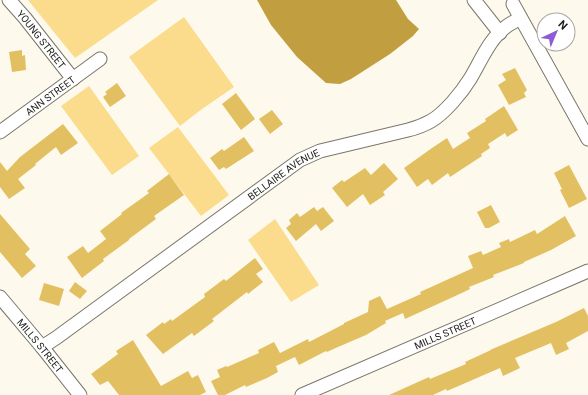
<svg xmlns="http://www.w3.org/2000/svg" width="588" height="395" font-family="Roboto,sans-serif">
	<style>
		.green { fill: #fbdc8c }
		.water { fill: #c19f40 }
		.building { fill: #e2c062 }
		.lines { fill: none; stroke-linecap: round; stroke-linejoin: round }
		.minor-casing { stroke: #7a766b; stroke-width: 15 }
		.minor { stroke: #fff; stroke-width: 13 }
		.labels { text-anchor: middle; stroke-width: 3; stroke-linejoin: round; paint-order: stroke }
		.street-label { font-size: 10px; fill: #23221d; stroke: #fff }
	</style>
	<rect width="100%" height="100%" fill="#fdf9ec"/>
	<path class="green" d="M28,0H158L75,58Z
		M184,17L234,87L202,109L180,126L129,57Z
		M89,86L139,156L112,175L61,106Z
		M178,127L229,195L201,216L149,148Z
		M275,219L319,285L291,302L248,240Z"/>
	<path class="water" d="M257,0H396L408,19L419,29L413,36L390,54L351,79L340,84L326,83L297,57L271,25Z"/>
	<path class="building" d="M22,50V56L25,55L26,70L12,72L9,52Z
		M515,68L527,90L524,93L526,97L509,105L498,85L506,80L502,74Z
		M117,83L126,96L110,107L103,97L107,94L105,92Z
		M236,93L255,119L241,130L222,104Z
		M504,106L518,130L507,137L505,133L488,144L490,148L481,154L482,156L450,177L448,173L432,185L428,179L417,187L404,168L432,148L447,138L453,149L470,138L467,133L486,121L485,119Z
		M272,110L283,124L270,134L259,119Z
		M63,124L78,143L61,155L56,147L35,164L36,165L18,179L25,188L9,199L0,187V162L7,171L20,157Z
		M244,137L254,151L226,169L224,167L219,170L210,158L222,149L224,151Z
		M384,163L398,179L383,192L385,195L370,205L363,194L347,207L332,188L342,180L344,182L365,168L371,175Z
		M569,165L587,199L569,208L560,190L562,189L554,173Z
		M169,174L184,195L154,216L156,219L129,239V240L103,259L104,261L82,278L67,257L83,246L88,253L106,239L100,231L122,214L121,213L149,193L147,191Z
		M491,205L500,222L489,228H485L477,212Z
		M314,207L317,211L323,207L334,221L321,231L316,224L296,241L286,228L291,224L289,220L297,213L300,217Z
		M0,214L30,249L25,254L36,266L22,278L0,252Z
		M565,216L576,236L551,250L524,262V263L493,275L494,277L469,287L470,289L464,292L405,319L403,313L385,321L386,323L366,335L338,347L327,352L326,351L299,365L295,357L276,366L278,372L267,378L246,387L245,385L225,395H218L211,381L220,377L217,370L226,366L227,367L259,353L258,350L274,342L280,353L308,339L309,342L344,324V323L368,312L369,301L380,296L387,309L421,294L420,292L473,268L468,256L481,251L483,255L501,247L499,243L509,239L510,242L535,230L537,234Z
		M255,258L263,269L256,274L263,282L248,294L247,292L212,319L214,321L194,336L192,333L163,354L146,335L163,322L164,324L171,319L172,321L205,297L204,294L224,279L226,281Z
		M75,282L87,291L80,299L69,291Z
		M44,283L64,289L59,306L39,300Z
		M584,308L588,316V331L566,343L569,349L556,355L551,343L515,358L520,368L503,376L500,368L447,391L446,389L433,395H389L429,377L430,379L466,364L465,362L491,350H490L556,322Z
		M133,340L161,386L188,371L192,378L198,375L206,392L200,395H119L108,381L100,385L91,374L118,354L116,351Z"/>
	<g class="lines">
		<g class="minor-casing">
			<g id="minor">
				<path id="s1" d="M9,0L25,18L73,79"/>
				<path d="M474,0L500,33"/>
				<path d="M513,4L588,139"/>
				<path id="s2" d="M0,132L100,59"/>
				<path id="s3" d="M0,297L42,347L80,395"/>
				<path id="s4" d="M42,347L56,338L300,160L320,151L408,130C416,128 424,125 431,121C445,113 462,92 470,79C481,61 489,39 507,26C511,23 516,21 520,18"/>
				<path id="s5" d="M302,395L588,271"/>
			</g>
		</g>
		<use href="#minor" class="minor"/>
	</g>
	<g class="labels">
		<g class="street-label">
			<text dy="4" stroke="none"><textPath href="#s1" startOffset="51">YOUNG STREET</textPath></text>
			<text dy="4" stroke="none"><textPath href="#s2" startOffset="62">ANN STREET</textPath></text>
			<text dy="4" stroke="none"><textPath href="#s4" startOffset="297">BELLAIRE AVENUE</textPath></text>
			<text dy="4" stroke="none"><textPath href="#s5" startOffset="156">MILLS STREET</textPath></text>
			<text dy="4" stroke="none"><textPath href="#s3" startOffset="63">MILLS STREET</textPath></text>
		</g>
	</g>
	<g transform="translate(556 32) rotate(44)"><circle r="19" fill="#ffffff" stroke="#a7a7a5"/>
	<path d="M0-3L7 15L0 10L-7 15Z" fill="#8e5dd6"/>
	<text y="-6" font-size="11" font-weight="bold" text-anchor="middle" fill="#23221d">N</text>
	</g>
</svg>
